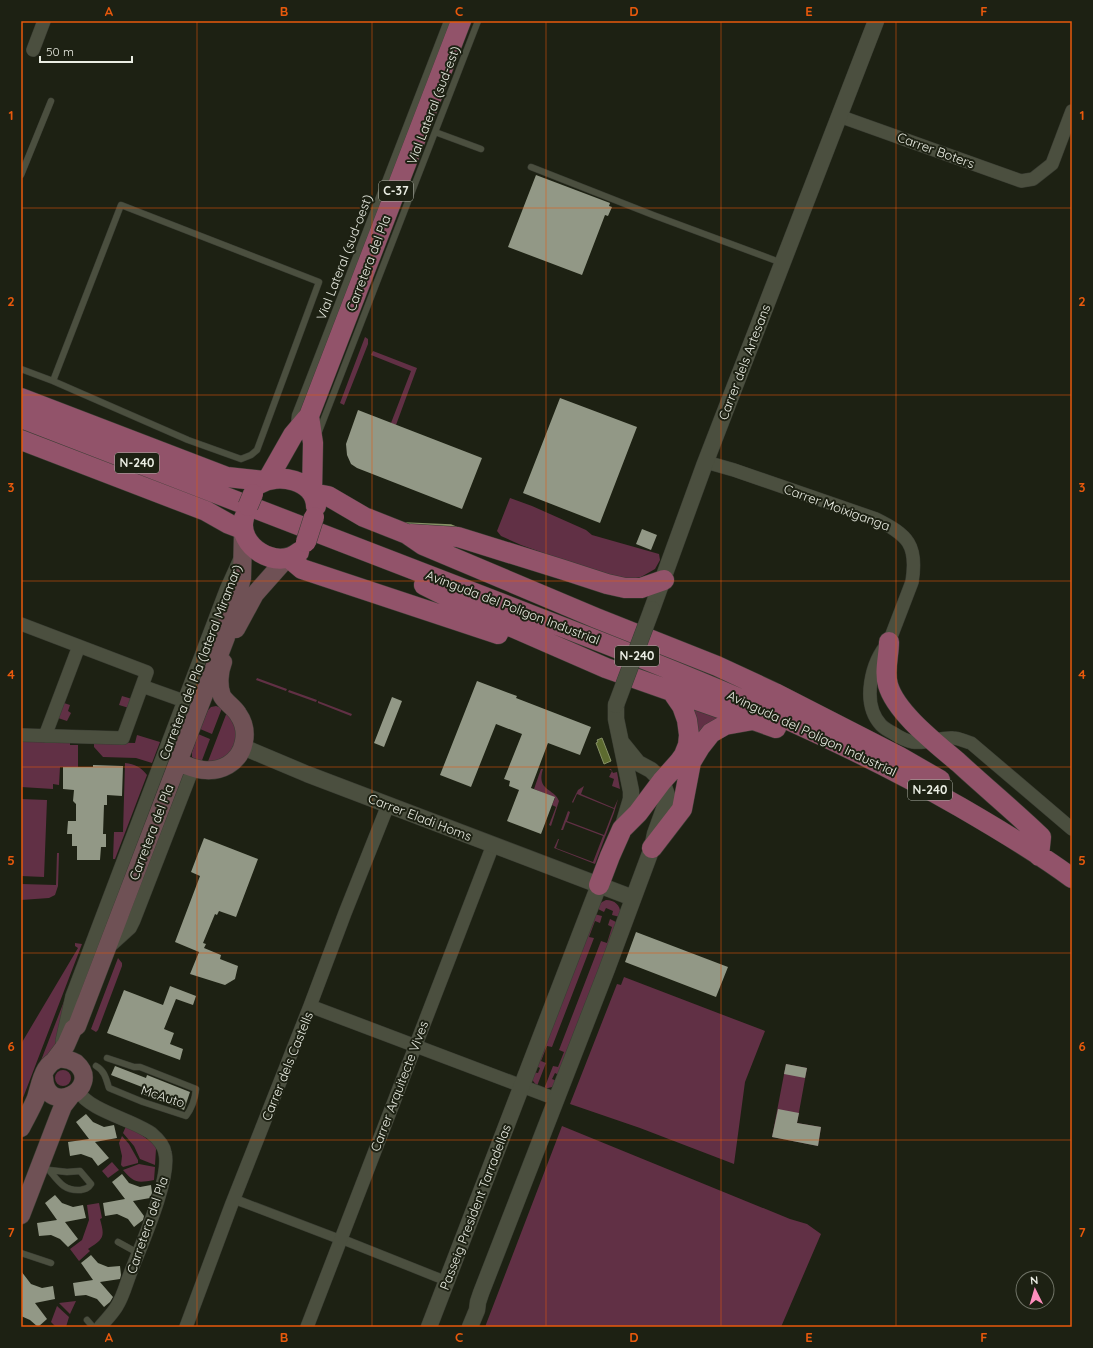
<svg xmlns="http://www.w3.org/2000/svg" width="1093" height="1348" font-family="Quicksand,sans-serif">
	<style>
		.green { fill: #613045 }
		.water { fill: #5d6b30; stroke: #879266 }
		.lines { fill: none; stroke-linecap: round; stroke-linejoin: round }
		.stream { stroke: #879266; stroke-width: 3.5 }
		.building { fill: #929886 }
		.service-casing { stroke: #3a3d33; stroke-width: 7 }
		.pedestrian-casing { stroke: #3a3d33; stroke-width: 10 }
		.minor-casing { stroke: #3a3d33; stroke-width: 14 }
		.tertiary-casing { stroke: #3a3d33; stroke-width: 17 }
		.secondary-casing { stroke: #3a3d33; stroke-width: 19 }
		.primary-casing { stroke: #3a3d33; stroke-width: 21 }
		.service { stroke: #4b4f3f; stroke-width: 6 }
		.pedestrian { stroke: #4b4f3f; stroke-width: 9 }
		.minor { stroke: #4b4f3f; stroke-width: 13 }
		.tertiary { stroke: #4b4f3f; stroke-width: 16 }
		.secondary { stroke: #6f5155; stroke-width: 18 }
		.primary { stroke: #92536a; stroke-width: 20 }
		.tertiary-bridge-casing { stroke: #3a3d33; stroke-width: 17; stroke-linecap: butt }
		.primary-bridge-casing { stroke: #3a3d33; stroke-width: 21; stroke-linecap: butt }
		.tertiary-bridge { stroke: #4b4f3f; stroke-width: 16 }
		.primary-bridge { stroke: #92536a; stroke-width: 20 }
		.grid { fill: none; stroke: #e8590c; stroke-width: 1; stroke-opacity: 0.55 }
		.labels { text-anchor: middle; stroke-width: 4; stroke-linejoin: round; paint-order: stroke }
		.shield { fill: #1d2113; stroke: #acb0a5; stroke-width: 1 }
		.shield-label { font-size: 12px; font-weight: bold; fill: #eaede3 }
		.street-label { font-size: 13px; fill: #eaede3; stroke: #1d2113 }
		.neatline { fill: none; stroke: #e8590c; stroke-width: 1.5 }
		.grid-label { font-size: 13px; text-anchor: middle; font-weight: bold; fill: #e8590c }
	</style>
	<rect width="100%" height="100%" fill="#1d2113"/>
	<path class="green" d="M365,337L368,339V344L344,405L340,403Z
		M373,351L417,368L396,425L391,423L411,371L371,355Z
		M510,498L532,506L586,530L592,535L659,554L660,560L655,569L641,577L631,579L612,578L521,545L501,536L497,531Z
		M257,678L287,689L286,691L256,680Z
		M289,690L317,700L316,702L288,692Z
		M122,696L132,699L129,708L119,705Z
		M318,701L352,714L351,716L318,703Z
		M687,702L732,717L697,738Z
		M64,703L70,705L68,711L71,713L67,721L58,718Z
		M211,707L216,706L222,708L212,734L200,729L208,710Z
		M227,712L237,726V743L226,758L207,764Z
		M198,734L210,739L201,763L192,757V752Z
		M137,735L160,742L152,763L136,758L103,757L94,747V742L135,743Z
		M21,739L70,741V745H78V767H60L59,785L53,784V789L21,787Z
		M125,763C135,764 141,767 147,775L115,859H113L114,832H123Z
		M541,769H543C536,791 554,788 559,801L551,826L549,825L556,807L552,805L555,798L534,789Z
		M609,769H611L613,773L617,772L620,789L612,786L614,779L609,777L612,771Z
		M584,786L581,794L614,808L618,799L614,813L595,864L554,848L558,839H559L556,848L593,862L603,836L566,822L563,830H561L568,811L570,812L567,821L604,835L614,809L577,794L573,803L572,802L578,790Z
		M21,799L47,800L44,877L21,876Z
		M57,853H59L58,886L55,895L49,898L21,900V884L56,885Z
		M606,900C616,900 622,907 620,917L612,915L613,911L606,908L604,912L596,908L602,902Z
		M594,914L602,916L600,923L595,921L589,937L594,938L552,1047L547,1046L541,1061L546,1063L537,1086L533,1081V1072L538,1073L540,1068L536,1066Z
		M610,919L618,923L559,1075L555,1073L552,1079L557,1081L552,1087L544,1089L553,1066L558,1067L564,1052L559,1050L601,941L607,943L612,927L608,925Z
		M75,943L82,944L21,1103V1076L22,1072L21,1044L78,948L75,946Z
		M118,958L122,963V966L98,1030L96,1032L91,1029Z
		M77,968L55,1048L40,1063Z
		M624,977L765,1031L745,1082L734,1164L640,1128L570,1104L617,984L621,985Z
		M786,1064L807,1068L797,1123L821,1127L818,1146L772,1137Z
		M55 1078a8 8 0 1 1 16 0a8 8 0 1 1-16 0Z
		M127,1124L155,1145L156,1149L155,1165L140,1159L134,1146L123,1133Z
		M562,1126L790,1219L807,1224L821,1234L781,1327H485Z
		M122,1136L129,1144L138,1160V1163L123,1167L121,1165L122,1156L119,1143Z
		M112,1162L119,1170L108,1178L102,1171Z
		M139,1164L155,1167L154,1180C137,1183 134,1183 123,1170Z
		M99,1203L102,1218L100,1219C105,1237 104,1239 88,1249L90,1251L79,1261L70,1249L82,1240L89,1220L87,1205Z
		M76,1301L70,1314L59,1303Z
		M57,1306L69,1317L66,1327H56L51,1322Z"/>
	<path class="water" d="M602,738L611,761L604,764L596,743L598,742L597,740Z"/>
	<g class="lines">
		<path class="stream" d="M405,524L451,526L456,528"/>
	</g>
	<path class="building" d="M536,175L610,203L609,206L612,207L608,216L605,215L582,275L508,247Z
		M560,398L637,427L600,523L523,493Z
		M358,410L482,458L462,509L357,468L351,464L347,455L346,444Z
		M642,529L657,535L651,550L636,544Z
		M477,681L517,696L516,698L591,727L580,755L548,743L531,788L555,797L541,834L507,821L519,790L509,786L510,781L504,779L522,734L496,724L471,787L440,775Z
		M392,697L402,701L384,747L374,743Z
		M93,765L123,766L122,796L107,795V805H104L103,834H106V847H101L100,860H77V846H72V834H67L68,821H76V804L73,801L74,790L63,789V767H93Z
		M204,838L258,859L236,917L219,911L217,915L215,914L203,943L206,944L204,948L221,955L220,959L238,966L235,979L225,985L190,974L199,952L175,942L200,876L191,872Z
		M636,932L728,967L716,997L625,962Z
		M170,986L196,996L193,1005L176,999L164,1029L174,1033L170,1044L183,1049L180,1060L107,1033L124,990L163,1005Z
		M786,1064L807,1068L805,1078L784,1074Z
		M115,1066L146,1078L147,1075L190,1092L184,1110L140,1093L142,1087L111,1075Z
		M778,1109L799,1113L797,1123L821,1127L818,1146L772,1137Z
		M86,1114L93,1122L104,1127L114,1125L117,1138L95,1142L109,1158L98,1166L92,1158L81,1154L70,1156L68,1142L89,1139L76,1122Z
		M122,1174L129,1183L140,1187L151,1185L152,1193L150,1198L133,1201L144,1216L143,1220L134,1227L128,1219L117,1214L105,1216L103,1203L125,1199L112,1182Z
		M55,1195L62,1203L73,1207L83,1205L86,1218L65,1222L78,1239L68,1247L60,1239L51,1235L39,1236L37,1223L57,1220L45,1203Z
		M91,1255L98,1263L108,1267L120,1266L121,1275L120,1279L100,1282L113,1297L110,1302L104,1307L97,1299L86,1295L75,1296L73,1283L93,1280L81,1263Z
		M21,1271L31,1284L42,1288L53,1286L55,1299L35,1303L47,1319L38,1327L30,1320L21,1316Z"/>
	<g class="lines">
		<g class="service-casing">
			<path id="service" d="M435,132L481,149
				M531,167L653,215L782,263
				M21,175L51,101
				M21,369L53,381L188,440L241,459L251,455L257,450L319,282L121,205L53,381
				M294,425L295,415L309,379L447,21
				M318,434L478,21
				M96,1066C105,1071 106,1079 109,1088L143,1102L186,1116C192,1108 195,1099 196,1089L140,1067H134L107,1058
				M41,1168L49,1170L67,1172L80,1171L91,1184C88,1189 85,1189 80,1190C64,1191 59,1182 49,1170
				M118,1242L138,1253
				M21,1253L51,1263
				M87,1320L93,1327"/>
		</g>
		<g class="pedestrian-casing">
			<path id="pedestrian" d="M239,1201L336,1238
				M346,1241L439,1278"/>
		</g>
		<g class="minor-casing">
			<path id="minor" d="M33,50L44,21
				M839,116L1021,181L1033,179L1052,164L1072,111
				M706,462L734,470L876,519C908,535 918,545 912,582L889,642C871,662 861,703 881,725C884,728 889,731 893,733C899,737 907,741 913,742C927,744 940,737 953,738C959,738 966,742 971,743L1072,829
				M21,624L147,672L123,738L21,735
				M142,686L184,701
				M45,736L79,646
				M109,947L130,928L134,920L193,768
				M310,1006L556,1099
				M62,1041L72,996L226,590L240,559
				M78,1091C90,1111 131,1119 151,1133C157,1138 164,1145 165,1153C171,1178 142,1243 132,1269C127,1280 124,1295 117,1306C113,1313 106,1320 100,1327
				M186,1327L231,1206L310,1006L345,913L388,805
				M307,1327L493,845"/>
		</g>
		<g class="tertiary-casing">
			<path id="tertiary" d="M652,609L704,466L876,21
				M616,705V719L631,791V799L622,829
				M243,747L307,774L633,898
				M429,1327L599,885
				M470,1327L477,1310L478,1302L481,1293L607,969L652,848L655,834L668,798L662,781L651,770L638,763L621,742"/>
		</g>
		<g class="secondary-casing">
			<path id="secondary" d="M236,629L255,594L286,559
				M178,762C194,769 211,775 228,765C245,755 250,731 238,714C234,707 226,703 222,696C218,686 219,672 223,662
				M54,1061L66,1045L73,1029L77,1026L226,637L225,628L236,600L242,578L243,533
				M21,1128C26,1118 32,1108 36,1098C39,1088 41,1077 46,1069C49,1064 53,1061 58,1059C64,1058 71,1060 76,1063C104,1088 46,1119 44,1077
				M21,1215L59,1116L63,1106L70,1097"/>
		</g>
		<g class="primary-casing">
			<path id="primary" d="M21,398L227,477L264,481
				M309,416L313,443L312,493
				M21,418C193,485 366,551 539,618C682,673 826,730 960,807C998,829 1037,852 1072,878
				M21,440L206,511L229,524L242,529
				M268,479L293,435L309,416L461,21
				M259,484C278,472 315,480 316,506
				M312,493L328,496L364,517L407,534L423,545L596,618L717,666L775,693L900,757L940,780
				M244,518C236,546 277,571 299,552
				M411,534L458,537L564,570L607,584L625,588H641L664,580
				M289,558L302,569L498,634
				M424,585L484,615L606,668L776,728
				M889,642C889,656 884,671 888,685C896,713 937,744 959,763C986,788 1014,811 1041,837L1039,856
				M652,848L682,809L691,762L700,747L711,733L725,725L753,720
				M599,885L610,856L622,829L638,813L662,781L679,762L684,755L688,745L689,735L687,720L682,706L671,690"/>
		</g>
		<use href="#service" class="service"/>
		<use href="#pedestrian" class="pedestrian"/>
		<use href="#minor" class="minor"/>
		<use href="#tertiary" class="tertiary"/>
		<use href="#secondary" class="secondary"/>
		<use href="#primary" class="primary"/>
		<g class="tertiary-bridge-casing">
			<path id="tertiary-bridge" d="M616,705L652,609"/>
		</g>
		<g class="primary-bridge-casing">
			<path id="primary-bridge" d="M248,506L253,494
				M306,542L314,517"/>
		</g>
		<use href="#tertiary-bridge" class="tertiary-bridge"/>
		<use href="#primary-bridge" class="primary-bridge"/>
	</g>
	<path class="grid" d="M197,21V1327M372,21V1327M546,21V1327M721,21V1327M896,21V1327M21,208H1072M21,395H1072M21,581H1072M21,767H1072M21,953H1072M21,1140H1072"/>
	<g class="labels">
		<g class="shield">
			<rect x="379" y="181" width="34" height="20" rx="3"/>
			<rect x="115" y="453" width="44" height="20" rx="3"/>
			<rect x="615" y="646" width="44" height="20" rx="3"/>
			<rect x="908" y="780" width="44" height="20" rx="3"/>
		</g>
		<g class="shield-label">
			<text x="396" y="195">C-37</text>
			<text x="137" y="467">N-240</text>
			<text x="637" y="660">N-240</text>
			<text x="930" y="794">N-240</text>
		</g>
		<g class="street-label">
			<text transform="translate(433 105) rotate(-69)" y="5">Vial Lateral (sud-est)</text>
			<text transform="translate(936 150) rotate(20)" y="5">Carrer Boters</text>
			<text transform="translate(344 257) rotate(-69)" y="5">Vial Lateral (sud-oest)</text>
			<text transform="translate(368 263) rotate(-69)" y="5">Carretera del Pla</text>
			<text transform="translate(744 362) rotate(-69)" y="5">Carrer dels Artesans</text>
			<text transform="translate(837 507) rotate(20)" y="5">Carrer Moixiganga</text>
			<text transform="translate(513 607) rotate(21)" y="5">Avinguda del Polígon Industrial</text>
			<text transform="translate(200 662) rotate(-69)" y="5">Carretera del Pla (lateral Miramar)</text>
			<text transform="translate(812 733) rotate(25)" y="5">Avinguda del Polígon Industrial</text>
			<text transform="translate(420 817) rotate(21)" y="5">Carrer Eladi Homs</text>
			<text transform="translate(151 832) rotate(-69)" y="5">Carretera del Pla</text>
			<text transform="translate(287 1066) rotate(-68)" y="5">Carrer dels Castells</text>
			<text transform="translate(399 1086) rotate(-69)" y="5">Carrer Arquitecte Vives</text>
			<text transform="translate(163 1096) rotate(18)" y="5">McAuto</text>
			<text transform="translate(475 1207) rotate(-69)" y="5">Passeig President Tarradellas</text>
			<text transform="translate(147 1225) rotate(-71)" y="5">Carretera del Pla</text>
		</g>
	</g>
	<rect width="1093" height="1348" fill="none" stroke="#1d2113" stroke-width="44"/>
	<g transform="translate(1035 1290) rotate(355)"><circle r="19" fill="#1d2113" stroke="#6f7366"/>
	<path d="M0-3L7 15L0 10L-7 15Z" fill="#fe8ebd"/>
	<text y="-6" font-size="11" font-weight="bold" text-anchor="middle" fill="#eaede3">N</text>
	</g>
	<path d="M40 56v6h92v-6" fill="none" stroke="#eaede3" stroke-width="2"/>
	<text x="46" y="56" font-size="12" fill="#eaede3" stroke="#1d2113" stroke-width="3" paint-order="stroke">50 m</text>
	<rect x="22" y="22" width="1049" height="1304" class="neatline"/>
	<g class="grid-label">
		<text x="109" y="16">A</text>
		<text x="284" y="16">B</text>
		<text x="459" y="16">C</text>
		<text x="634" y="16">D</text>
		<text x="809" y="16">E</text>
		<text x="984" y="16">F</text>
		<text x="11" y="120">1</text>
		<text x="1082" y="120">1</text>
		<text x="11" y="306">2</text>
		<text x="1082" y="306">2</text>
		<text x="11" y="492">3</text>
		<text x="1082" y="492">3</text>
		<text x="11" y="679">4</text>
		<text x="1082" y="679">4</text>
		<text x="11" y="865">5</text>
		<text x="1082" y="865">5</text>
		<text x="11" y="1051">6</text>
		<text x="1082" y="1051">6</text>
		<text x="11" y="1237">7</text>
		<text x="1082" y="1237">7</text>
		<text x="109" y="1342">A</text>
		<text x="284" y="1342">B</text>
		<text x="459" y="1342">C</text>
		<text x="634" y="1342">D</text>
		<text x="809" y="1342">E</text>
		<text x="984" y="1342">F</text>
	</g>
</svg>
